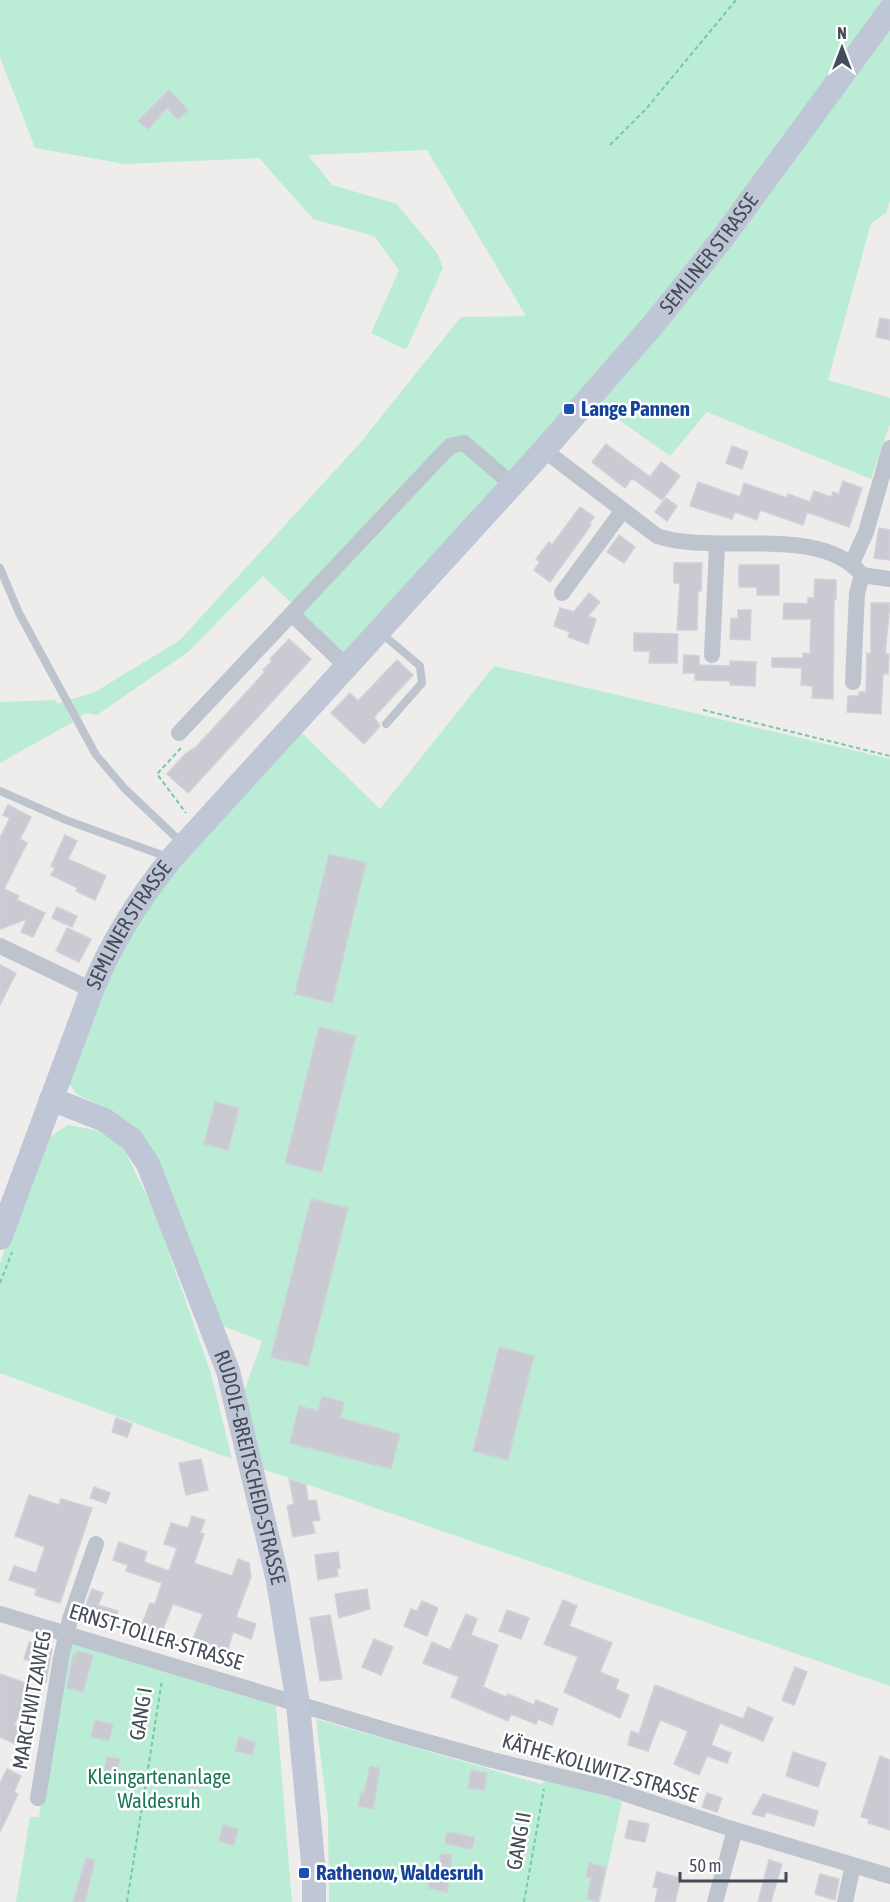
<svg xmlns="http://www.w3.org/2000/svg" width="890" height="1902" font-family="'Asap Condensed',sans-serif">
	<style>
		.green { fill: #bbecd6 }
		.building { fill: #c9cad2; stroke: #d0d1d8; stroke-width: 1.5 }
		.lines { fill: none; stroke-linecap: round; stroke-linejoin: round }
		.path { stroke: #75c8ac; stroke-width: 2; stroke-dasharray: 4.5 3; stroke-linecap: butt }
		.lane { stroke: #bdc4ce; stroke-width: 8 }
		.street { stroke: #bdc4ce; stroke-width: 16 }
		.secondary { stroke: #bfc6d5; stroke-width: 24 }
		.transit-dot { fill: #1a4fb4; stroke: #fff; stroke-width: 2 }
		.labels { text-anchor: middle; stroke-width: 5; stroke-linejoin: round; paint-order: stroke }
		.street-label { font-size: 21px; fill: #454c59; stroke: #fff }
		.transit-label { font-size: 21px; font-weight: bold; fill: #164399; stroke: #fff; text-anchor: start }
		.park-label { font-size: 21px; fill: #1a7657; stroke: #fff }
	</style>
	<rect width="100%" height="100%" fill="#efecec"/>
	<path class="green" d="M0,0H886L716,236L348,657L263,576L188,652L97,715L86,713L79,718L69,700L95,692L180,640L361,442L461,317L526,316L427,150L308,155L332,185L397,204L438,254L443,268L406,350L371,333L399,270L374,236L313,219L259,158L125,164L35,148L0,57Z
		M890,23V200L886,213L871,223L828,380L890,398V424L871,479L707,412L670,456L595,403Z
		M494,666L890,759V1686L260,1468L243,1395L262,1341L220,1325L138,1131L114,1111L78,1095L69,1084L100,988L151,896L299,730L380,809Z
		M55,700L57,704L63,702L73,722L0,763V702Z
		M68,1125L101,1131L122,1145L156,1215L211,1374L232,1459L0,1373V1263L44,1141Z
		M68,1642L276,1706L292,1902H16L30,1817H39Z
		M316,1719L541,1784L549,1779L622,1801L600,1902H329L328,1816Z"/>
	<path class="building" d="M169,90L188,110L178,120L167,108L148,129L138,121Z
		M880,318L890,320V340L876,337Z
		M606,444L650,477L661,462L680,476L662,500L632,478L625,488L592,462Z
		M732,446L748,452L742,469L726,463Z
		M843,481L862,488L849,527L807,512L803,525L760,510L757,520L735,512L732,519L690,506L698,482L740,497L744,483L787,498L788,494L810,502L814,491L831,497L833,492L839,494Z
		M666,498L677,506L667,521L655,512Z
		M580,507L594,517L589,524L591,525L550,582L534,570L540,562L536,559L549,542L552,545Z
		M879,528L890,530V560L874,558Z
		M619,535L635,547L624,563L607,552Z
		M674,563H702L701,591H698L697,630H677L680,583H674Z
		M739,565H779V595H757V587H739Z
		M815,579L836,580V599H834L833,699L812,698L813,686L801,685L802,668L772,667V658H803V653L810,654L811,619H783L784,603L808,604V598H814Z
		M589,593L600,602L588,616L596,619L588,644L568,637L570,632L554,626L560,608L574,612Z
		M871,603H890L885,654H889L888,674H883L881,714L847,712L848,696H859V692H866L867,653L871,654Z
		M738,610H751L750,640L730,639L731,618L738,619Z
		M634,633L678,634L677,663H649L650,651H634Z
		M289,639L311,659L188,793L167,774L185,754L196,747L265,672L263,670L272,661L270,659Z
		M684,655L699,656V665L730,666V661L756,662L755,686L730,685V681L695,680V673H683Z
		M397,660L413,675L374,717L380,726L364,744L331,713L350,693L358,701Z
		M8,805L31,817L20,839L27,843L4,889L19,896L17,900L45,913L33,937L21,932L27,919L0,929V838L10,818L3,815Z
		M65,835L77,841L68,859L106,876L95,900L76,891L78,888L51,875L55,868L51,866Z
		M329,854L366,863L332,1003L295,994Z
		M57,907L77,916L72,927L52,918Z
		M67,928L91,939L79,962L56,951Z
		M0,965L16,973L0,1005Z
		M319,1027L356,1036L322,1172L285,1163Z
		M215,1102L239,1108L228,1150L204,1144Z
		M311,1199L348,1208L308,1366L271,1357Z
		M499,1347L534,1356L508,1460L473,1451Z
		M322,1396L344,1402L340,1418L400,1434L391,1469L290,1443L299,1406L318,1411Z
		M116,1418L132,1424L127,1437L112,1432Z
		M201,1459L208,1490L186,1495L179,1463Z
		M289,1479L306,1485L308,1501L316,1500L320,1520L312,1521L315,1533L293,1537L287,1506L294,1504Z
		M94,1487L110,1493L106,1503L90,1498Z
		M29,1495L59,1505L61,1499L92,1508L60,1603L35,1595L37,1589L9,1580L14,1566L36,1573L45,1547L15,1536Z
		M192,1516L205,1520L200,1533L204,1534L194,1563L232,1576L238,1559L249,1563L251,1577L236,1617L256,1624L251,1639L233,1632L225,1660L212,1655L214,1647L193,1639L203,1614L173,1604L161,1634L141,1627L150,1603L155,1604L162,1583L126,1571L128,1565L113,1560L119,1542L147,1552L144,1562L169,1571L177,1548L164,1544L171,1523L188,1528Z
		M338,1552L340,1568H337L338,1576L318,1580L315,1555Z
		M92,1589L103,1593L98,1605L118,1611L112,1631L96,1627L98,1622L88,1619L89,1615L83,1613Z
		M367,1589L370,1609L339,1618L335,1594Z
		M563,1600L577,1606L569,1626L612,1643L600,1672L619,1680L615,1689L629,1695L620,1718L564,1692L578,1657L544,1644Z
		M422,1601L438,1608L427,1636L404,1626L411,1609L417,1611Z
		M507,1610L529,1618L521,1639L499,1631Z
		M466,1614L477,1619L471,1635L498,1645L483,1687L506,1697L508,1694L534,1705L536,1700L558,1709L552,1725L538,1719L536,1724L511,1714L508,1721L451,1697L459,1677L423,1663L432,1642L450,1650Z
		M330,1615L342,1679L320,1681L310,1618Z
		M374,1639L393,1647L381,1675L362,1667Z
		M29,1642L52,1649L46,1682L40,1680L45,1665L24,1659Z
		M77,1651L93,1655L83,1692L67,1688L73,1655L76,1656Z
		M795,1667L807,1672L794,1705L782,1700Z
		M0,1674L42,1689L36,1709L24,1705L14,1725L25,1730L18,1745L0,1737Z
		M655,1685L743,1719L748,1707L773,1718L763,1741L720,1723L711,1745L731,1753L727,1763L707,1756L699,1775L674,1764L688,1731L660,1720L648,1751L628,1745L631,1731L639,1734Z
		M95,1720L113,1724L109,1741L91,1737Z
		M239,1737L255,1742L252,1755L235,1751Z
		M793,1752L826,1763L818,1787L786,1776Z
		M880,1756L890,1760V1830L868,1823L869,1819L861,1817Z
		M107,1757L120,1759L116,1776L104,1773Z
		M370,1766L380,1768L373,1809L358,1806L361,1793L364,1794Z
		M7,1769L21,1776L14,1792L18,1794L0,1832V1783Z
		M471,1770L487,1773L484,1790L468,1788Z
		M184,1772L199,1775L196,1787L182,1784Z
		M707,1793L722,1798L717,1812L702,1807Z
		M763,1794L818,1811L814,1826L766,1812L764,1817L752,1814Z
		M629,1820L649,1824L645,1842L625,1838Z
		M223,1825L238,1829L234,1845L219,1841Z
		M447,1832L475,1837L472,1849L445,1844Z
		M441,1854L452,1855L447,1892L428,1888L430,1877L438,1879Z
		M86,1858L95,1860L85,1902H73Z
		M769,1860L782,1864L771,1902H758Z
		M589,1863L606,1867L598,1902L587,1899L591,1878L586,1877Z
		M657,1872L681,1878L675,1902H655L658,1888L653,1887Z
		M820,1874L839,1879L835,1900L815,1894Z"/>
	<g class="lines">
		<path class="path" d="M610,145L646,109L736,0
			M703,710L890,756
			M181,748L157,774L186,813
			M0,1283L12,1252
			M127,1902L162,1680
			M524,1902L544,1789"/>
		<path class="lane" d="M0,568L19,613L96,755L125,789L183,844
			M381,633L420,666L422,683L386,724
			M0,791L66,820L170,858"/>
		<path class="street" d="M544,450L657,536C717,556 820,523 862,575L890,579
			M852,563L866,532L890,448
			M562,593L623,510
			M293,615L346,666
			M712,655L717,545
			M853,682L857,593L862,575
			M179,733L450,446L464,443L513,485
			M0,946L92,990
			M0,1614L395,1733L492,1760L608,1788L732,1829L890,1876
			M38,1798L61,1658L70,1619L96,1544
			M715,1902L735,1830
			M845,1902L853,1865"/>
		<g class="secondary">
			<path id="s1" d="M51,1099L105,1120L132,1140L148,1164L228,1371L278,1581L298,1704L314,1873V1902"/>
			<path id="s2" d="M0,1238L92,990C112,941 138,900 171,859L544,450L652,326L722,239L890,10"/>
		</g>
	</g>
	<g class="transit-dot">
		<rect x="563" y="403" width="12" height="12" rx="3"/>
		<rect x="298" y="1867" width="12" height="12" rx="3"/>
	</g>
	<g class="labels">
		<g class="street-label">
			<text dy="7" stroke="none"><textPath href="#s2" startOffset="1228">SEMLINER STRASSE</textPath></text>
			<text dy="7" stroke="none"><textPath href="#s2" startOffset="339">SEMLINER STRASSE</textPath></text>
			<text dy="7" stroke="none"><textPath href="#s1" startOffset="441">RUDOLF-BREITSCHEID-STRASSE</textPath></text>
			<text transform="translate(156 1637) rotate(17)" y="7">ERNST-TOLLER-STRASSE</text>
			<text transform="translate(32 1700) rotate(-80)" y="7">MARCHWITZAWEG</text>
			<text transform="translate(141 1714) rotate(-81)" y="7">GANG I</text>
			<text transform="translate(600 1768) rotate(16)" y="7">KÄTHE-KOLLWITZ-STRASSE</text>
			<text transform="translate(519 1841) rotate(-80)" y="7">GANG II</text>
		</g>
		<g class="transit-label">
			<text x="581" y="416">Lange Pannen</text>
			<text x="316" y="1880">Rathenow, Waldesruh</text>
		</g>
		<g class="park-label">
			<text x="159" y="1784">Kleingartenanlage<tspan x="159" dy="24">Waldesruh</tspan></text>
		</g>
	</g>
	<g transform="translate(842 48)" stroke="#ffffff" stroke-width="4.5" paint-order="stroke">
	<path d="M0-4.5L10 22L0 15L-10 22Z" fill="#454c59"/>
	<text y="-9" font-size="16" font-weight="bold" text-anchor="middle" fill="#454c59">N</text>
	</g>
	<path d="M680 1872v9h106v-9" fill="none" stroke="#454c59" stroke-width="3"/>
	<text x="689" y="1872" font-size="18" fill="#454c59" stroke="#ffffff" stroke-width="4.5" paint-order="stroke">50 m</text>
</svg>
